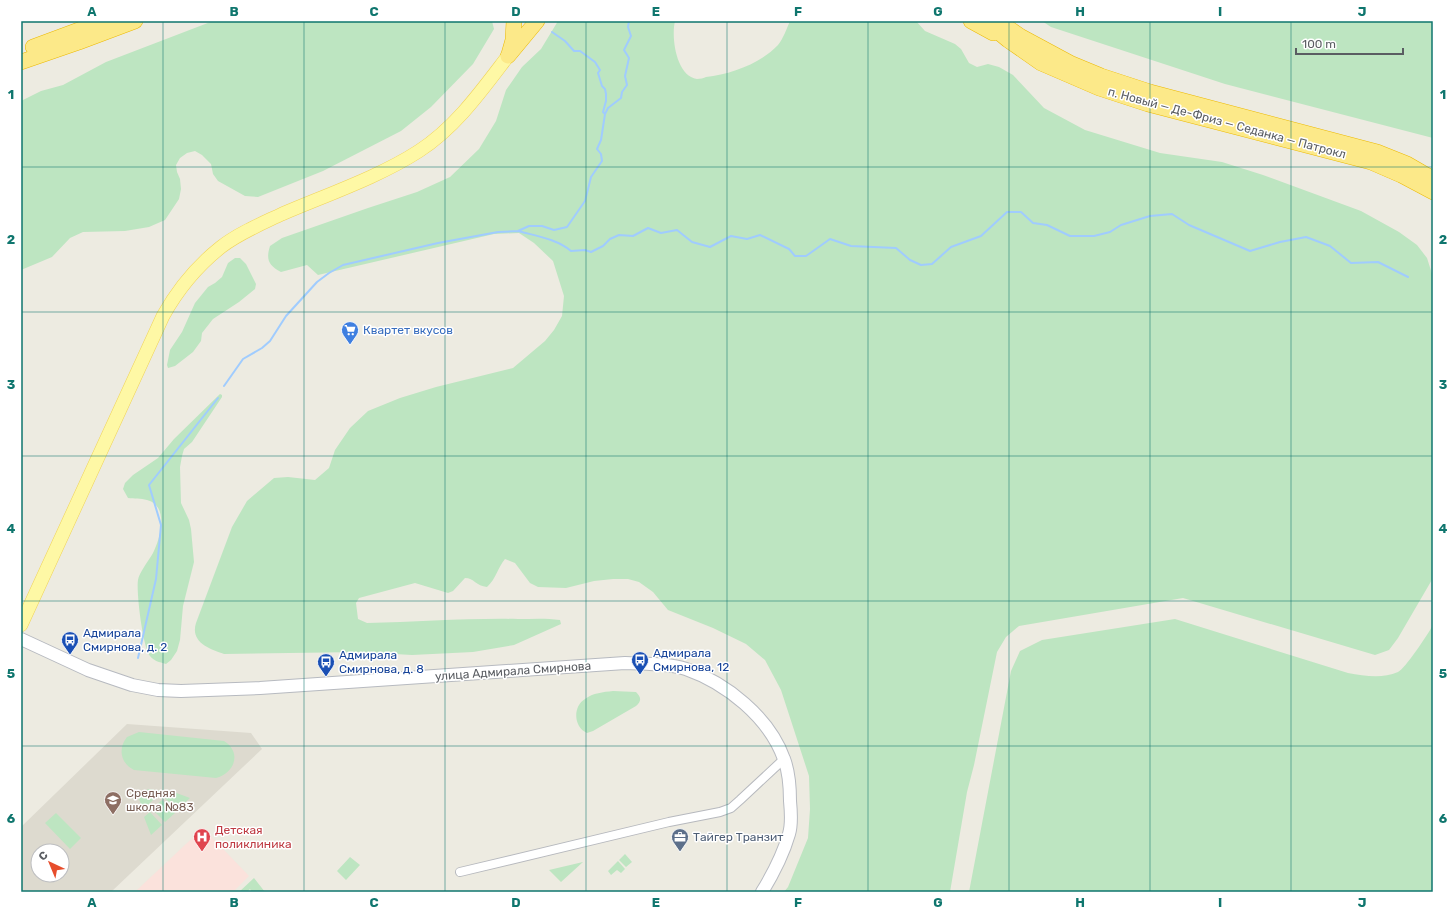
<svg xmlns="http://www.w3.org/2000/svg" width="1454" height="913" font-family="Rubik,sans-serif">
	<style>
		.education { fill: #dddacf; fill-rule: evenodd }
		.medical { fill: #fbe2dc }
		.green { fill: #bde5c1 }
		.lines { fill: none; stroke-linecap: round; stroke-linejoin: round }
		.stream { stroke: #a0ccfe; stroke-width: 2 }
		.street-casing { stroke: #b7b9be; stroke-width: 10 }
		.secondary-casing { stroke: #b7bac0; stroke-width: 14 }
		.primary-casing { stroke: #f0d357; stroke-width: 14 }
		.highway-casing { stroke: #ecb902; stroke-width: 16 }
		.street { stroke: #fff; stroke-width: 8 }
		.secondary { stroke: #fff; stroke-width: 12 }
		.primary { stroke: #fef8a5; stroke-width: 13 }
		.highway { stroke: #fce989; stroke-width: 15 }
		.grid { fill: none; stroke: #0f766e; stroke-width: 1; stroke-opacity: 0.55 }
		.labels { text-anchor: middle; stroke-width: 3; stroke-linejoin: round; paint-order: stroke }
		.street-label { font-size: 12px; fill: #5a5d62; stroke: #fff }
		.shop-label { font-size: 12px; fill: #366cbe; stroke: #fff; text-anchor: start }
		.transit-label { font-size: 12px; fill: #164399; stroke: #fff; text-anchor: start }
		.education-label { font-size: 12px; fill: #785e54; stroke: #fff; text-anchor: start }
		.health-label { font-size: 12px; fill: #be3a42; stroke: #fff; text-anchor: start }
		.service-label { font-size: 12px; fill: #4e5e75; stroke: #fff; text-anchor: start }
		.neatline { fill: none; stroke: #0f766e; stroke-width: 1.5 }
		.grid-label { font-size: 13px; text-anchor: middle; font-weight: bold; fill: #0f766e }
	</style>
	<rect width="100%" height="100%" fill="#edebe1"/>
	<path class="education" d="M127,724L251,733L262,749L111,892H21V827ZM38,851H62V875H38Z"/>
	<path class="medical" d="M203,828L249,876L233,892H139L137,890Z"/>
	<path class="green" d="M213,21H492L494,29L473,64L431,107L401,131L323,171L258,197L245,196L218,181L213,174L211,164L202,155L195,151L187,153L180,158L176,165L177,172L180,179L181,189L179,199L165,220L149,227L125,231L83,232L70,238L52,257L21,270V101L41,91L63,85L106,62Z
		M558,21H675C671,37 676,76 697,79C700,79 704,78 706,77C731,74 760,64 778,45C783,39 787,28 790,21H916L925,31L955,44L961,49L969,63L977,67L988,64L999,67L1013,75L1044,108L1085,130L1160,153L1222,162L1263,175L1361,211L1399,232L1417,245L1427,258L1433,277V578L1398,638L1389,650L1375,655L1183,598L1019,626L1006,637L997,652L974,765L967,792L950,892H784L788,887L808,838L810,809L809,776L781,690L765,660L746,644L713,628L668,610L653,592L639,582L628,579H613L594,581L566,588L538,587L530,583L515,563L505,559C498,567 496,579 487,587C476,586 474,578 465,578L453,591L448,593L415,583L359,598L356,603L358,619L367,623C417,622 468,618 518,619C532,619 546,618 560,620L561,624L514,645L473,652L412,655L360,652L224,654C209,649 190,642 196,623L232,527L247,501L274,478L288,477L315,480L329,468L335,450L350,428L368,411L400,398L436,387L513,368L545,341L554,330L562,316L564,296L553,261L534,243L519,233L494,234L318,275L307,265L281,272C268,265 266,259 270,246L282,238L368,208L417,192L450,177L479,149L496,121L506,90L522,67L541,49Z
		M1042,21H1433V138L1225,84L1051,27Z
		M235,258H240L246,264L256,284L255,289L239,302L213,319L202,333L201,341L193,352L175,366L168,368L167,365L170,350L182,332L195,303L208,287L215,283L222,277L228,263Z
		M220,394L222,395V397L192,442L184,449L182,456L180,467L181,503L189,520L191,529L194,562L183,606L180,640L177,651L171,660L166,664C159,662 154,661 150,656C143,648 136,592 138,580C139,573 149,560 153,553C160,539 170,506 147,500C141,498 134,499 128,498L123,489L125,483L133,475L158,458L174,439Z
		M1175,619L1348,673C1365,676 1382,679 1398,672C1405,669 1428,634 1433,625V892H969L1011,671L1020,651L1042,640Z
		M613,691L636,692C641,697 642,701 636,706L593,731L587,733C573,727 573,706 585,699C593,693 603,692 613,691Z
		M139,732L224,741C242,752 235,773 216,778L134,770C120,763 118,748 127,737Z
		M148,789L162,791L143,810L139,799Z
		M171,791L190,798L177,810L164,797Z
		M162,800L175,813L165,822L152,809Z
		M150,812L162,825L151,835L144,817Z
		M56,813L81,838L70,849L45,823Z
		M625,854L632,862L626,867L619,860Z
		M350,857L360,865L346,880L337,871Z
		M618,861L625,869L621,873L617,870L611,875L608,871Z
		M583,862L561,882L549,870Z
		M254,878L265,892H252L250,889L247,892H239Z"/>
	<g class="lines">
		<path class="stream" d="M552,32L565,41L574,51H580L595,62L600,70L598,73L602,86L605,89L606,94V101L603,112L605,114
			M518,231C536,236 557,239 571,251L585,250L591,252L603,246L610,239L619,235L633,236L648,228L661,233L677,230L692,242L710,247L731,236L747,239L760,235L789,249L795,256H806L830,239L851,246L896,248L910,260L921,265L932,264L951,247L981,236L1007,212H1021L1033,223L1047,225L1070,236H1094L1110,232L1121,225L1150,216L1172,214L1189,225L1250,251L1280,242L1306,237L1330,246L1351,263L1378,262L1408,277
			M224,386L243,359L262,348L270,341L286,316L317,282L329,273L343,265L438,243L498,232L518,231L529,226H542L554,230L567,227L585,201L591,177L602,161L601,154L597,149L601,140L605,114L608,108L621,98L622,92L627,85L625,76L629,58L624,50L631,36L628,27L629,21
			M138,658L156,579L161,525L149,485L218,398"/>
		<g class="street-casing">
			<path id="street" d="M460,872L669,822L720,812L731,808L740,800L784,759"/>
		</g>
		<g class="secondary-casing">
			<path id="secondary" d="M21,639L88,670L132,685L158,690L181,691L260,688L625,663C644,664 668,663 686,669C726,683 769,717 784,759C789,772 790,787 790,801C791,811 792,824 789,834C783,855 773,874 762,892"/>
		</g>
		<g class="primary-casing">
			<path id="primary" d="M21,625L163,316C178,289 197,266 221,247C239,233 261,224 282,214C326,195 379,177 419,151C456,127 482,90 508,56"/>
		</g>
		<g class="highway-casing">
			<path id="highway" d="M971,21L993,33
				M985,21L1008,40L1041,63L1099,88L1148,104L1371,162L1401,175L1433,192
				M1004,25L1020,36L1072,64L1101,76L1150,92L1377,152L1407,164L1433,179
				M33,47L103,21
				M509,54L513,40L514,21
				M508,56L537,21
				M21,62L79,42L135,21"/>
		</g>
		<use href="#street" class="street"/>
		<use href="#secondary" class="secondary"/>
		<use href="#primary" class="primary"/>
		<use href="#highway" class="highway"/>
	</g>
	<path class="grid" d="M163,21V892M304,21V892M445,21V892M586,21V892M727,21V892M868,21V892M1009,21V892M1150,21V892M1291,21V892M21,167H1433M21,312H1433M21,456H1433M21,601H1433M21,746H1433"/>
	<defs>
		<g id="supermarket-pin" transform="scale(0.9)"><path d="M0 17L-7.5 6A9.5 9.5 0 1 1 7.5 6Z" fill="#3f7fe0" stroke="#fff"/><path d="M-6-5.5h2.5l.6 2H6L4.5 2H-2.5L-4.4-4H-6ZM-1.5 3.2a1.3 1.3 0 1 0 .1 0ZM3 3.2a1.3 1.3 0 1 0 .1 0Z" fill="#fff"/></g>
		<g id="bus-pin" transform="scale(0.9)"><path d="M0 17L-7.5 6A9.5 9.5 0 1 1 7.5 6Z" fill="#1a4fb4" stroke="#fff"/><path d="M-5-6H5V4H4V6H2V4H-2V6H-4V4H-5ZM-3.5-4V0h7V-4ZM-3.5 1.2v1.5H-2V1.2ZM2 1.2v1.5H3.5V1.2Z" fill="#fff"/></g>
		<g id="school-pin" transform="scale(0.9)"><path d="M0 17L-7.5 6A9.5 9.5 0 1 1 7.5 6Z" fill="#8d6e63" stroke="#fff"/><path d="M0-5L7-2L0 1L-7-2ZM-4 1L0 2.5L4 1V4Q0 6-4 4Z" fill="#fff"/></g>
		<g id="hospital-pin" transform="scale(0.9)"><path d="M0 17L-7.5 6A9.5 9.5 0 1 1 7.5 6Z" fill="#e0444e" stroke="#fff"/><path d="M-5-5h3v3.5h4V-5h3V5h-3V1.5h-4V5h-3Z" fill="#fff"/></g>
		<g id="office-pin" transform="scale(0.9)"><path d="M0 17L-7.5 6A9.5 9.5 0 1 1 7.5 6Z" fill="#5c6f8a" stroke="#fff"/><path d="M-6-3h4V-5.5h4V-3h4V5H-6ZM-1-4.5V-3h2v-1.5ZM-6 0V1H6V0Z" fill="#fff"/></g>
	</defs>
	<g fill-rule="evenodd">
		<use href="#supermarket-pin" x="350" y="330"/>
		<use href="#bus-pin" x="70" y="640"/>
		<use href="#bus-pin" x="640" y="660"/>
		<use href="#bus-pin" x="326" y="662"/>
		<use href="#school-pin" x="113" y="800"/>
		<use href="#hospital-pin" x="202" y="837"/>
		<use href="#office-pin" x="680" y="837"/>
	</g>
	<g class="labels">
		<g class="street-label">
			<text transform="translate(1227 123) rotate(15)" y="4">п. Новый — Де-Фриз — Седанка — Патрокл</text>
			<text transform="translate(513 671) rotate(-4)" y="4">улица Адмирала Смирнова</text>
		</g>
		<g class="shop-label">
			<text x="363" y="334">Квартет вкусов</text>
		</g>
		<g class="transit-label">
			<text x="83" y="637">Адмирала<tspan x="83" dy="14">Смирнова, д. 2</tspan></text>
			<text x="653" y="657">Адмирала<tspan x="653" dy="14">Смирнова, 12</tspan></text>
			<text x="339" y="659">Адмирала<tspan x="339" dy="14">Смирнова, д. 8</tspan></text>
		</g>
		<g class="education-label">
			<text x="126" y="797">Средняя<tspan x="126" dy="14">школа №83</tspan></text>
		</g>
		<g class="health-label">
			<text x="215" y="834">Детская<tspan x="215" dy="14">поликлиника</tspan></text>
		</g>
		<g class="service-label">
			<text x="693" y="841">Тайгер Транзит</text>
		</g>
	</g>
	<rect width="1454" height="913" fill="none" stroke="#ffffff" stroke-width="44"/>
	<g transform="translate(50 863) rotate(316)"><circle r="19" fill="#ffffff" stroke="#bdbec0"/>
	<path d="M0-3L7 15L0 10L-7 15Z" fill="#e74d2c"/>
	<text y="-6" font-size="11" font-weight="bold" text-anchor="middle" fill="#5a5d62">С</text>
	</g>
	<path d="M1296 48v6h107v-6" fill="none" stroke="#5a5d62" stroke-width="2"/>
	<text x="1302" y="48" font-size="12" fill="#5a5d62" stroke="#ffffff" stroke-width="3" paint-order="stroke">100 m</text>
	<rect x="22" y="22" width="1410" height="869" class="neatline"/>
	<g class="grid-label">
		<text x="92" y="16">A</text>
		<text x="234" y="16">B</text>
		<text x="374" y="16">C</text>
		<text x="516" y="16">D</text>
		<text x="656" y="16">E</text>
		<text x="798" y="16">F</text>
		<text x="938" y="16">G</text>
		<text x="1080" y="16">H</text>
		<text x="1220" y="16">I</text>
		<text x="1362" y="16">J</text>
		<text x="11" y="99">1</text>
		<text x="1443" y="99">1</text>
		<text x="11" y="244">2</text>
		<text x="1443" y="244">2</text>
		<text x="11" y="389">3</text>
		<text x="1443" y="389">3</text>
		<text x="11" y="533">4</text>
		<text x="1443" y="533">4</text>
		<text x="11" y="678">5</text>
		<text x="1443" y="678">5</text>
		<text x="11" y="823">6</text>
		<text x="1443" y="823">6</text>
		<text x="92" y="907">A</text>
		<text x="234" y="907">B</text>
		<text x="374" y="907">C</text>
		<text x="516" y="907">D</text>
		<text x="656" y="907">E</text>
		<text x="798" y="907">F</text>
		<text x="938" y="907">G</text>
		<text x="1080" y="907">H</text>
		<text x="1220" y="907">I</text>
		<text x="1362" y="907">J</text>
	</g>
</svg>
